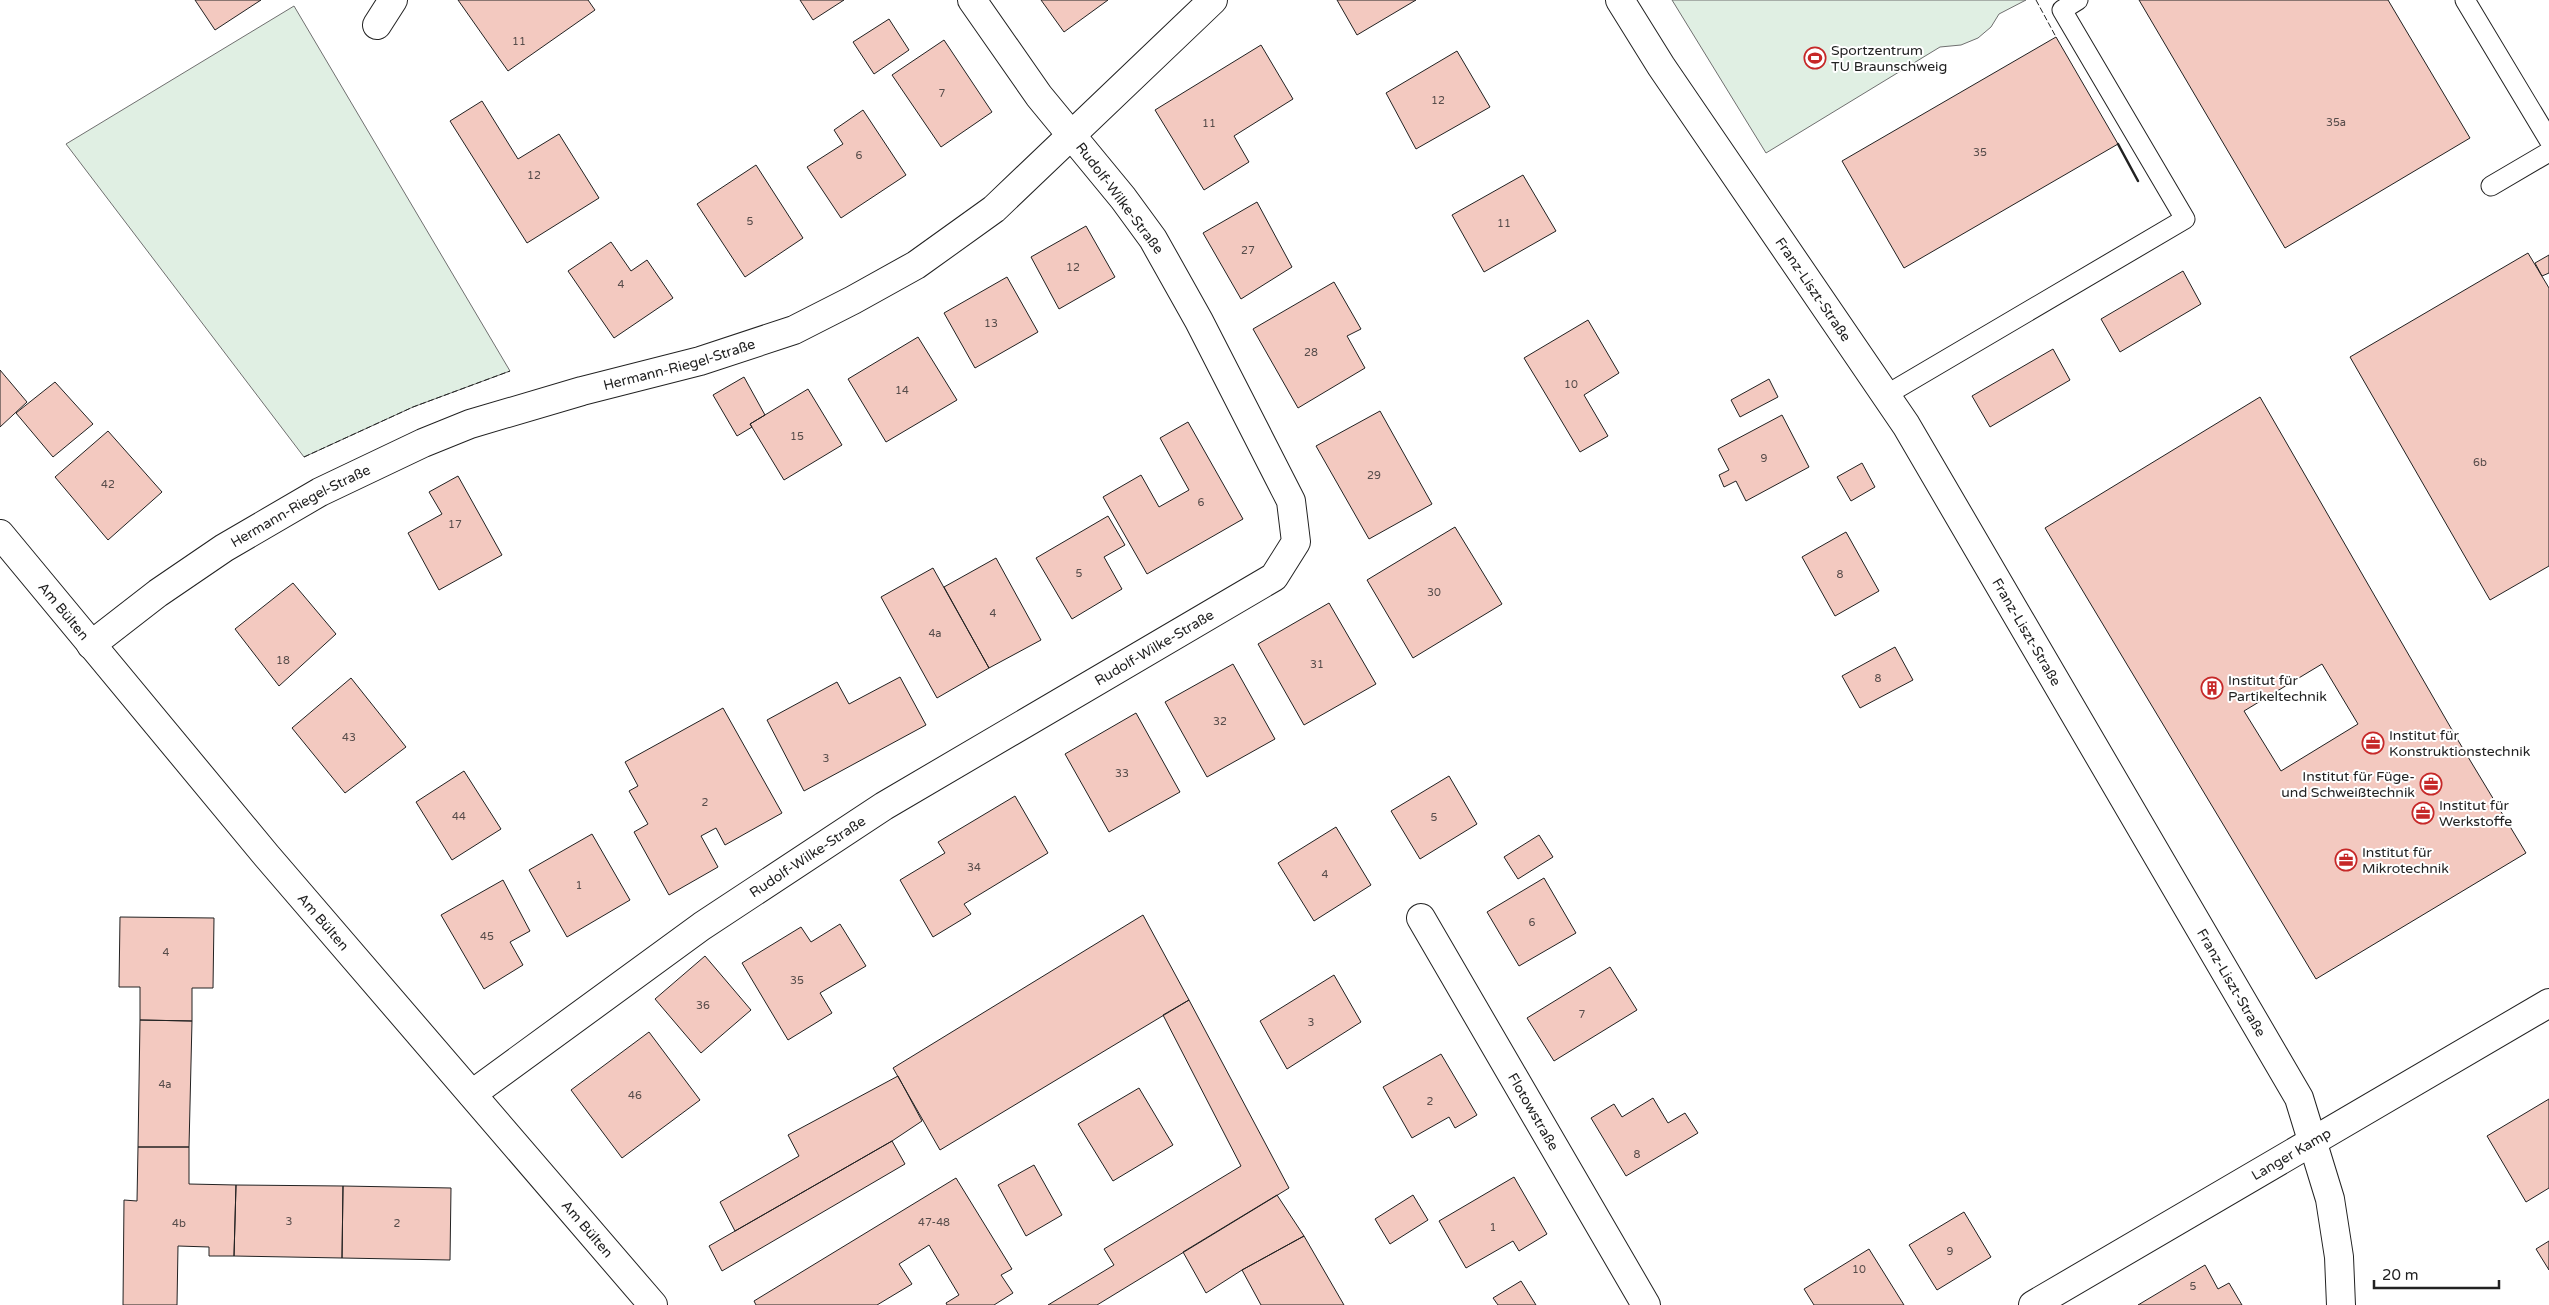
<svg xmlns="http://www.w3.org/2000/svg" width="2549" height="1305" font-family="'Varela Round',sans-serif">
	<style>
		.green { fill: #e0efe3; stroke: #6f6f6f }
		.building { fill: #f3c9c0; stroke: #222; fill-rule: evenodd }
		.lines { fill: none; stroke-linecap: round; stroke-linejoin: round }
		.service-casing { stroke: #222; stroke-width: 21 }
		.minor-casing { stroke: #222; stroke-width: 30 }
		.service { stroke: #fff; stroke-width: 19 }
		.minor { stroke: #fff; stroke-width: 28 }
		.fence { stroke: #222; stroke-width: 1; stroke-dasharray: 6 2.5; stroke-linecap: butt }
		.wall { stroke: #222; stroke-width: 2.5 }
		.labels { text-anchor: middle; stroke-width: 4; stroke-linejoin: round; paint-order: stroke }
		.number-label { font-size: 11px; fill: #564c4a }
		.poi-label { font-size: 14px; fill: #222; stroke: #fff; text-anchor: start }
		.street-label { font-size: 14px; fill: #222; stroke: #fff }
	</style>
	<rect width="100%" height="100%" fill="#fff"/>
	<path class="green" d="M1672,0H2026L1999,14L1991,27L1978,38L1961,45L1940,47L1766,153Z
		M294,6L510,371L413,407L304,457L66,144Z"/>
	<path class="building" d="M195,0H261L215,30Z
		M458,0H588L595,10L508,71Z
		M800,0H844L813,20Z
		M1041,0H1108L1064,32Z
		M1337,0H1416L1357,35Z
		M2139,0H2388L2470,138L2285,248Z
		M889,19L909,50L874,74L853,42Z
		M2056,37L2118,144L1904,268L1842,161Z
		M944,40L992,112L941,147L892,75Z
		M1261,45L1293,99L1234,136L1249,162L1204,190L1155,110Z
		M1457,51L1490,107L1416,149L1386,93Z
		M482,101L518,159L559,134L599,198L527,243L450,121Z
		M863,110L906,175L841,218L807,167L843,144L834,130Z
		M756,165L803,238L745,277L697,204Z
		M1523,175L1556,231L1484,272L1452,215Z
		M1257,202L1292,267L1241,299L1203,233Z
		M1086,226L1115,277L1059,309L1031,257Z
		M611,242L631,271L647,260L673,298L614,338L568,271Z
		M2528,253L2549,288V566L2490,600L2350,357Z
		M2549,255V273L2542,276L2535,263Z
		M2183,271L2201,304L2120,352L2101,319Z
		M1007,277L1038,332L975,368L944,313Z
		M1334,282L1361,329L1347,336L1365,368L1298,408L1253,329Z
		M1588,320L1619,373L1584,395L1608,436L1580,452L1524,358Z
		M918,337L957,400L886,442L848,379Z
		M2053,349L2070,380L1990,427L1972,396Z
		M0,370L27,402L0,427Z
		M744,377L765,415L750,424L752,427L737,436L713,395Z
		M1769,379L1778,397L1740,417L1731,400Z
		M55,382L93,424L53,457L16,413Z
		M808,389L842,445L784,480L750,424Z
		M2260,397L2459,742L2526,853L2316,979L2045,528ZM2322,664L2358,724L2281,771L2244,711Z
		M1380,411L1432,504L1369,539L1316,446Z
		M1782,415L1809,467L1746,501L1736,481L1724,487L1719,475L1729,470L1718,449Z
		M1188,422L1243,519L1147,574L1103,497L1141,475L1159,507L1189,490L1160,438Z
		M108,431L162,492L108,540L55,477Z
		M1862,463L1875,487L1851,501L1837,477Z
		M458,476L502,555L439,590L408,533L442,514L429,492Z
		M1108,516L1125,545L1104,557L1122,589L1072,619L1036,558Z
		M1455,527L1502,604L1413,658L1367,580Z
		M1846,532L1879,591L1835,616L1802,557Z
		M996,558L1041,640L989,668L944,587Z
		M933,568L989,668L937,698L881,597Z
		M293,583L336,634L279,686L235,629Z
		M1329,603L1376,684L1304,725L1258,644Z
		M1895,647L1913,680L1860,708L1842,676Z
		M1233,664L1275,739L1207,777L1165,702Z
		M900,677L926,725L804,791L767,720L837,682L849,704Z
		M351,678L406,747L345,793L292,728Z
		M723,708L782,813L725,845L716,828L701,836L718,867L669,895L634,832L648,824L629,791L638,786L625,762Z
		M1136,713L1180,792L1109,832L1065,754Z
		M464,771L501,829L452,860L416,802Z
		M1449,776L1477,824L1420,859L1391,811Z
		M1015,796L1048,853L964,904L971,914L933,937L900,880L945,853L938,842Z
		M1336,827L1371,885L1314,921L1278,863Z
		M592,834L630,900L567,937L529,870Z
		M1539,835L1553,857L1518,879L1504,857Z
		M1544,878L1576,933L1519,966L1487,912Z
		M503,880L530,931L510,942L523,965L484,989L441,915Z
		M1143,915L1189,1000L940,1150L893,1068Z
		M120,917L214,918L213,988H192V1021L140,1020V987H119Z
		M840,924L866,966L820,993L832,1013L788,1040L742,963L801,927L811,942Z
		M705,956L751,1010L701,1053L655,999Z
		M1610,967L1637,1010L1554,1061L1527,1018Z
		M1334,975L1361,1022L1287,1069L1260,1021Z
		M1189,1000L1289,1188L1097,1305H1048L1114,1265L1104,1249L1241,1166L1163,1015Z
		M140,1020L192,1021L189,1147H138Z
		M649,1032L700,1100L622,1158L571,1090Z
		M1441,1054L1477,1115L1455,1128L1449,1117L1412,1138L1383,1087Z
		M898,1076L922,1121L892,1141L735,1231L720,1202L799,1156L788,1135Z
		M1139,1088L1173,1145L1113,1181L1078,1124Z
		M1653,1098L1668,1123L1685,1113L1698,1133L1626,1176L1591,1118L1614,1104L1622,1117Z
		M2549,1099V1188L2526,1202L2487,1136Z
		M892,1141L905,1164L722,1271L709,1246Z
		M138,1147H189V1184L236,1185L234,1256H209V1247L178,1246L177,1305H123L124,1200L137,1201Z
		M1034,1165L1062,1215L1026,1236L998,1185Z
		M1514,1177L1547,1234L1519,1251L1513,1241L1466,1268L1439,1221Z
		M956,1178L1012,1269L1001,1275L1013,1293L994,1305H947L946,1303L959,1295L929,1245L899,1264L912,1284L877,1305H756L754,1301Z
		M236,1185L343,1186L342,1258L234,1256Z
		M343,1186L451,1188L450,1260L342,1258Z
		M1277,1195L1304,1236L1242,1270L1206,1293L1183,1252Z
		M1413,1195L1428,1220L1390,1244L1375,1219Z
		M1964,1212L1991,1257L1937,1290L1909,1245Z
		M1304,1236L1344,1305H1261L1242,1270Z
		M2549,1241V1270L2536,1249Z
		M1869,1249L1904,1305H1814L1804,1289Z
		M2205,1265L2218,1289L2229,1283L2242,1305H2138Z
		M1521,1281L1536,1305H1498L1493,1298Z"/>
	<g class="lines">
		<g class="service-casing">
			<path id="service" d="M2465,0L2549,140
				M2491,186L2549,152
				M1886,395L2185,219L2062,10L2078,0"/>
		</g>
		<g class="minor-casing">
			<g id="minor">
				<path id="s1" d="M1620,0L1661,66L1906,425L2299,1098L2330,1199L2339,1257L2341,1305"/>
				<path d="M377,25L393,0"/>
				<path id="s2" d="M0,534L266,855L653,1305"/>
				<path id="s3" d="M91,645L158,593L224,548L320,492L423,443L470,424L582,391L700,361L794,330L853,300L916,265L994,209L1213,0"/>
				<path id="s4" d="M1421,918L1646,1305"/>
				<path id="s5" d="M472,1094L702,926L884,806L1274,577L1296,542L1291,501L1199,321L1153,239L1123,198L1039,96L972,0"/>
				<path id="s6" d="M2033,1305L2549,1003"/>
			</g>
		</g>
		<use href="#service" class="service"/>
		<use href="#minor" class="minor"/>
		<path class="fence" d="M2036,0L2056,37
			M304,457L413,407L510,371"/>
		<path class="wall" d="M2118,144L2138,181"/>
	</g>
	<defs>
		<g id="stadium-ring" transform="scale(1.125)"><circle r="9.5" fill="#fff" stroke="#c62828" stroke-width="1.5"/><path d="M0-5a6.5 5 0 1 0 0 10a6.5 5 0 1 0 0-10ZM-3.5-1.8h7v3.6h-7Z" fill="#c62828"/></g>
		<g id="building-ring" transform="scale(1.125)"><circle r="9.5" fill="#fff" stroke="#c62828" stroke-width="1.5"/><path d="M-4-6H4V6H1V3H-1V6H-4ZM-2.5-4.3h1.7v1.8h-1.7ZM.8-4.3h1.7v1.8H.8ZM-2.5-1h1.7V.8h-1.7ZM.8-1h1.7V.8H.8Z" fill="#c62828"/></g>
		<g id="office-ring" transform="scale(1.125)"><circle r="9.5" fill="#fff" stroke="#c62828" stroke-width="1.5"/><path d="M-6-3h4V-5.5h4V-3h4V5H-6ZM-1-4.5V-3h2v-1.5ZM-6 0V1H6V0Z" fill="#c62828"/></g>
	</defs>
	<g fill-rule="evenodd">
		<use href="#stadium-ring" x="1815" y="58"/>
		<use href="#building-ring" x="2212" y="688"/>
		<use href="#office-ring" x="2373" y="743"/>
		<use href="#office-ring" x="2431" y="784"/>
		<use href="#office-ring" x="2423" y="813"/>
		<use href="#office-ring" x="2346" y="860"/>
	</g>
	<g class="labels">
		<g class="number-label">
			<text x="519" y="45">11</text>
			<text x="942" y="97">7</text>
			<text x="1438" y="104">12</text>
			<text x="2336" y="126">35a</text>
			<text x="1209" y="127">11</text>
			<text x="1980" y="156">35</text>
			<text x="859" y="159">6</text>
			<text x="534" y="179">12</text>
			<text x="750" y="225">5</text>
			<text x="1504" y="227">11</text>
			<text x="1248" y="254">27</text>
			<text x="1073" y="271">12</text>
			<text x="621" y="288">4</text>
			<text x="991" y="327">13</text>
			<text x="1311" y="356">28</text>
			<text x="1571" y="388">10</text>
			<text x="902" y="394">14</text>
			<text x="797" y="440">15</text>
			<text x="1764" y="462">9</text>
			<text x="2480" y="466">6b</text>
			<text x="1374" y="479">29</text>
			<text x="108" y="488">42</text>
			<text x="1201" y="506">6</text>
			<text x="455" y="528">17</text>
			<text x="1079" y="577">5</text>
			<text x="1840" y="578">8</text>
			<text x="1434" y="596">30</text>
			<text x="993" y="617">4</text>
			<text x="935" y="637">4a</text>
			<text x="283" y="664">18</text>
			<text x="1317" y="668">31</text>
			<text x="1878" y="682">8</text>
			<text x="1220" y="725">32</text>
			<text x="349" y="741">43</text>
			<text x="826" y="762">3</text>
			<text x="1122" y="777">33</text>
			<text x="705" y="806">2</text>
			<text x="459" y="820">44</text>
			<text x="1434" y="821">5</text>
			<text x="974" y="871">34</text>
			<text x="1325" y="878">4</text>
			<text x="579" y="889">1</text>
			<text x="1532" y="926">6</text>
			<text x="487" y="940">45</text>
			<text x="166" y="956">4</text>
			<text x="797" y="984">35</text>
			<text x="703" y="1009">36</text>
			<text x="1582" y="1018">7</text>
			<text x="1311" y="1026">3</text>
			<text x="165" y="1088">4a</text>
			<text x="635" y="1099">46</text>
			<text x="1430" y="1105">2</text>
			<text x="1637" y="1158">8</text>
			<text x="289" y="1225">3</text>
			<text x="934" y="1226">47-48</text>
			<text x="179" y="1227">4b</text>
			<text x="397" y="1227">2</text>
			<text x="1493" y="1231">1</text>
			<text x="1950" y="1255">9</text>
			<text x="1859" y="1273">10</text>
			<text x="2193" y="1290">5</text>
		</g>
		<g class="poi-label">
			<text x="1831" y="55">Sportzentrum<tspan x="1831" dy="16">TU Braunschweig</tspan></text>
			<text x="2228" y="685">Institut für<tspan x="2228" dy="16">Partikeltechnik</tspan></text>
			<text x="2389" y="740">Institut für<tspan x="2389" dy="16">Konstruktionstechnik</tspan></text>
			<text x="2415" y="781" text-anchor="end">Institut für Füge-<tspan x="2415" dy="16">und Schweißtechnik</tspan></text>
			<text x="2439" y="810">Institut für<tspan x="2439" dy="16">Werkstoffe</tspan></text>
			<text x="2362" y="857">Institut für<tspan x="2362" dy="16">Mikrotechnik</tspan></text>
		</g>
		<g class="street-label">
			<text transform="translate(1120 198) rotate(53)" y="5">Rudolf-Wilke-Straße</text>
			<text dy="5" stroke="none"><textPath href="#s1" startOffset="348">Franz-Liszt-Straße</textPath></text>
			<text dy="5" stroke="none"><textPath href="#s3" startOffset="658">Hermann-Riegel-Straße</textPath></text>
			<text dy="5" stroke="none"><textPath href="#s3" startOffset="252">Hermann-Riegel-Straße</textPath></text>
			<text dy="5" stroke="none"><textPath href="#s2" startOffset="100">Am Bülten</textPath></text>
			<text dy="5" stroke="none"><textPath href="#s1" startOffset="752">Franz-Liszt-Straße</textPath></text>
			<text dy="5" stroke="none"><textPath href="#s5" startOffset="816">Rudolf-Wilke-Straße</textPath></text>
			<text dy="5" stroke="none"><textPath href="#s5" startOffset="411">Rudolf-Wilke-Straße</textPath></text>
			<text dy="5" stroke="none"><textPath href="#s2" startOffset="505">Am Bülten</textPath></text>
			<text dy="5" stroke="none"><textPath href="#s1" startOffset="1158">Franz-Liszt-Straße</textPath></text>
			<text dy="5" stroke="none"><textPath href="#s4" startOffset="224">Flotowstraße</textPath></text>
			<text dy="5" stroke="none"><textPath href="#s6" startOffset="299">Langer Kamp</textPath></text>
			<text dy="5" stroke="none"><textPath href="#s2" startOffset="910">Am Bülten</textPath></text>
		</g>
	</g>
	<path d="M2374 1280v8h125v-8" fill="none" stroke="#222222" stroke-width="2.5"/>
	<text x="2382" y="1280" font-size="15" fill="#222222" stroke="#ffffff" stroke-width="4" paint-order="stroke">20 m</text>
</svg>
